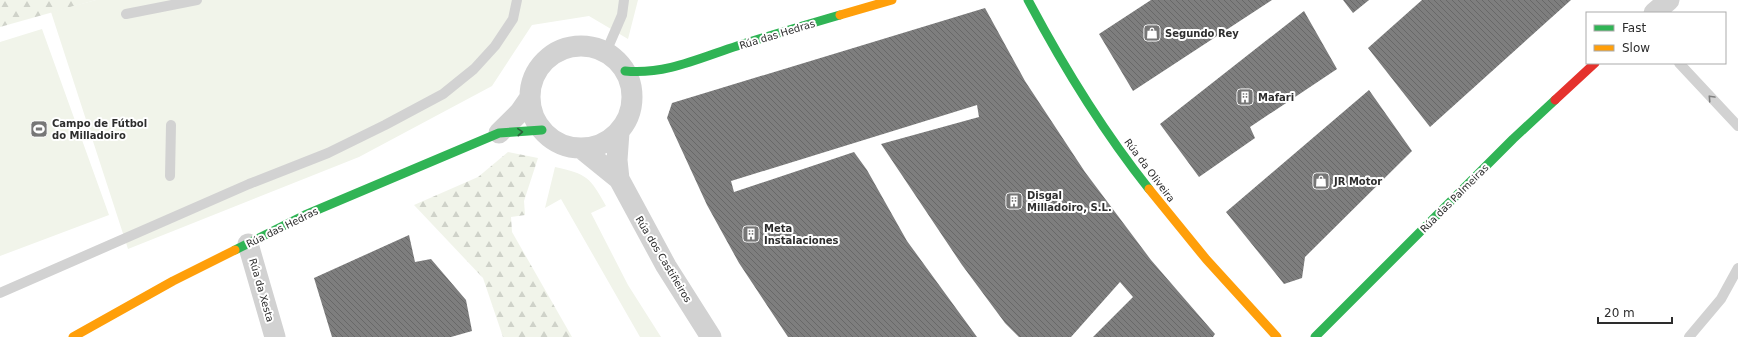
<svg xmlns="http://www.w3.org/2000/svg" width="1738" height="337" font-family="'DejaVu Sans',sans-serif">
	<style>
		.forest { fill: url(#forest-firs) }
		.garden { fill: #f1f4ea }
		.building { fill: url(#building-back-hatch) }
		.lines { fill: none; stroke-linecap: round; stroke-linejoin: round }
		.lane { stroke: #d2d2d2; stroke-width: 10 }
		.street { stroke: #d2d2d2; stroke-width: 21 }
		.fast { stroke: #30b455; stroke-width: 9 }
		.slow { stroke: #ff9f0a; stroke-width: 9 }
		.jam { stroke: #e5322d; stroke-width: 9 }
		.oneway { stroke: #808080 }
		.oneway2 { stroke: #2e633d }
		.labels { text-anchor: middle; stroke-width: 4; stroke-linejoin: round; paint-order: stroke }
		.poi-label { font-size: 10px; font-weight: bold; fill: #2d2d2d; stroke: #fff; text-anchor: start }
		.street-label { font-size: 10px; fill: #2d2d2d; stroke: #fff }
	</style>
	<defs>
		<pattern id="forest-firs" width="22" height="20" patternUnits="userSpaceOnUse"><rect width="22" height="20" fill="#f1f4ea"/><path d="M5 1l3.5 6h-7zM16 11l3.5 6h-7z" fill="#cfd2c9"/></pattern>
		<pattern id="building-back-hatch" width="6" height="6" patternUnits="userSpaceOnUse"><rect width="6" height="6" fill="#7e7e7e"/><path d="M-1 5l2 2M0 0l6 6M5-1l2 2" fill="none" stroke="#686868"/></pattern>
	</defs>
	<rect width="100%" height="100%" fill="#fff"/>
	<path class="forest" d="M0,0H96L0,27Z
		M508,152L538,158L524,201L525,215L511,217L512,232L572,337H503L483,278L414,205L478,177Z"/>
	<path class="garden" d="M96,0H638L628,39L589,16L532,25L492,86L359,157L128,249L51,12Z
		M42,29L109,215L0,256V42Z
		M555,167C587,174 590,177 606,206L591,213L628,285L661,337H640L561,199L545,208Z"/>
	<path class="building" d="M1151,0H1272L1133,91L1099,34Z
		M1343,0H1369L1353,13Z
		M1422,0H1571L1430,127L1368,48Z
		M985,8L1025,81L1085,172L1151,260L1215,334L1213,337H1093L1133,297L1120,282L1071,337H1019L1005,323L962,265L881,144L979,117L977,105L731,181L734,192L854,152L867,170L907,241L977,337H788L739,263L707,205L667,118L672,103Z
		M1304,11L1337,69L1250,127L1255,138L1199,177L1160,124Z
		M1369,90L1412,151L1305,257L1302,278L1284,284L1226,212Z
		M409,235L415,262L431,259L466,300L472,331L451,337H332L314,278Z"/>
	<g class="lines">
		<path class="lane" d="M126,14L197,0
			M606,52L622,15L624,0
			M1679,63L1738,126
			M170,176L171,125
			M0,293L249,184L328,153L385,125L443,94L474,69L495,46L513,19L517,0
			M1689,337L1721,299L1738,268"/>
		<path class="street" d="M1654,13L1669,0
			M530 97a51 51 0 1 1 102 0a51 51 0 1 1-102 0Z
			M619,132L617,160L619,179L666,266L711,337
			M499,133L520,112L529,99
			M582,149L619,179
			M248,244L275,337"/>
		<path class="fast" d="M1028,0C1063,66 1102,130 1149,189
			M625,71C665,75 700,58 737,46C771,35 806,25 840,15
			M235,250L305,215L499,133L542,130
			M1315,337L1513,139L1555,100"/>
		<path class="slow" d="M840,15L892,0
			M1149,189L1206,259L1277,337
			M73,337L173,281L235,250"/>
		<path class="jam" d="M1555,100L1595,63"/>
	</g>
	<defs><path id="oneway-chevron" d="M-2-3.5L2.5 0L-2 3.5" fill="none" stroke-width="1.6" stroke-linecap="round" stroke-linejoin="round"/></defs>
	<use class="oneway" href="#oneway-chevron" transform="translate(1711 98) rotate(-133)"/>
	<use class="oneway2" href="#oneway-chevron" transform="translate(520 132) rotate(-3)"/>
	<defs>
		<g id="shop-square" transform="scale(0.9)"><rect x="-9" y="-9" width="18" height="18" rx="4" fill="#767676" stroke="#fff"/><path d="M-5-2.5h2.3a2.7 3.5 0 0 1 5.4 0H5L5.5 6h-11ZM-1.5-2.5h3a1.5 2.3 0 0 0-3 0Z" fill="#fff"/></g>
		<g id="building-square" transform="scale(0.9)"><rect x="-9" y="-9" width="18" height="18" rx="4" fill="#767676" stroke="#fff"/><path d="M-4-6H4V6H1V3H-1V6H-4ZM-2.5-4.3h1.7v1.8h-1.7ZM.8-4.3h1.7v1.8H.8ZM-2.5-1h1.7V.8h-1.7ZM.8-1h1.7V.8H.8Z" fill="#fff"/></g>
		<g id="stadium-square" transform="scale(0.9)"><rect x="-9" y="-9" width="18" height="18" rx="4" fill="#767676" stroke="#fff"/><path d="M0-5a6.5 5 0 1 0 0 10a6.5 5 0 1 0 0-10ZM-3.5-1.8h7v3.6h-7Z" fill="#fff"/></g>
	</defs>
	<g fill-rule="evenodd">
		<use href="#shop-square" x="1152" y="33"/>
		<use href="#building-square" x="1245" y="97"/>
		<use href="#stadium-square" x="39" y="129"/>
		<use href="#shop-square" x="1321" y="181"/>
		<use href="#building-square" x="1014" y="201"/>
		<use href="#building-square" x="751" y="234"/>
	</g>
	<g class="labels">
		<g class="poi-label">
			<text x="1165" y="37">Segundo Rey</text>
			<text x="1258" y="101">Mafari</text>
			<text x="52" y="127">Campo de Fútbol<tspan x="52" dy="12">do Milladoiro</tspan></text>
			<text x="1334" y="185">JR Motor</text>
			<text x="1027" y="199">Disgal<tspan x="1027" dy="12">Milladoiro, S.L.</tspan></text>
			<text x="764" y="232">Meta<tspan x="764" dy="12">Instalaciones</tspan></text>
		</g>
		<g class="street-label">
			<text transform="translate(777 34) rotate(-17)" y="4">Rúa das Hedras</text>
			<text transform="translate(1150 170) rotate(53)" y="4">Rúa da Oliveira</text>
			<text transform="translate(1454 198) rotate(-45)" y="4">Rúa das Palmeiras</text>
			<text transform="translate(282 227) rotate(-26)" y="4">Rúa das Hedras</text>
			<text transform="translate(664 259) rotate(59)" y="4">Rúa dos Castiñeiros</text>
			<text transform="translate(262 290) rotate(74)" y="4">Rúa da Xesta</text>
		</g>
	</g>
	<rect x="1586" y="12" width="140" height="52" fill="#ffffff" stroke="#ababab"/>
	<rect x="1594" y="25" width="20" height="6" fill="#30b455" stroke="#ababab"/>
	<text x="1622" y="32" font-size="12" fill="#2d2d2d">Fast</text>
	<rect x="1594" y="45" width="20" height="6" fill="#ff9f0a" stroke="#ababab"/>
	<text x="1622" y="52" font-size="12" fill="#2d2d2d">Slow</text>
	<path d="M1598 317v6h74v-6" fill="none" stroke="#2d2d2d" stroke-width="2"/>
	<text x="1604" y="317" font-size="12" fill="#2d2d2d" stroke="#ffffff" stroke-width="3" paint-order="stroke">20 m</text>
</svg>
